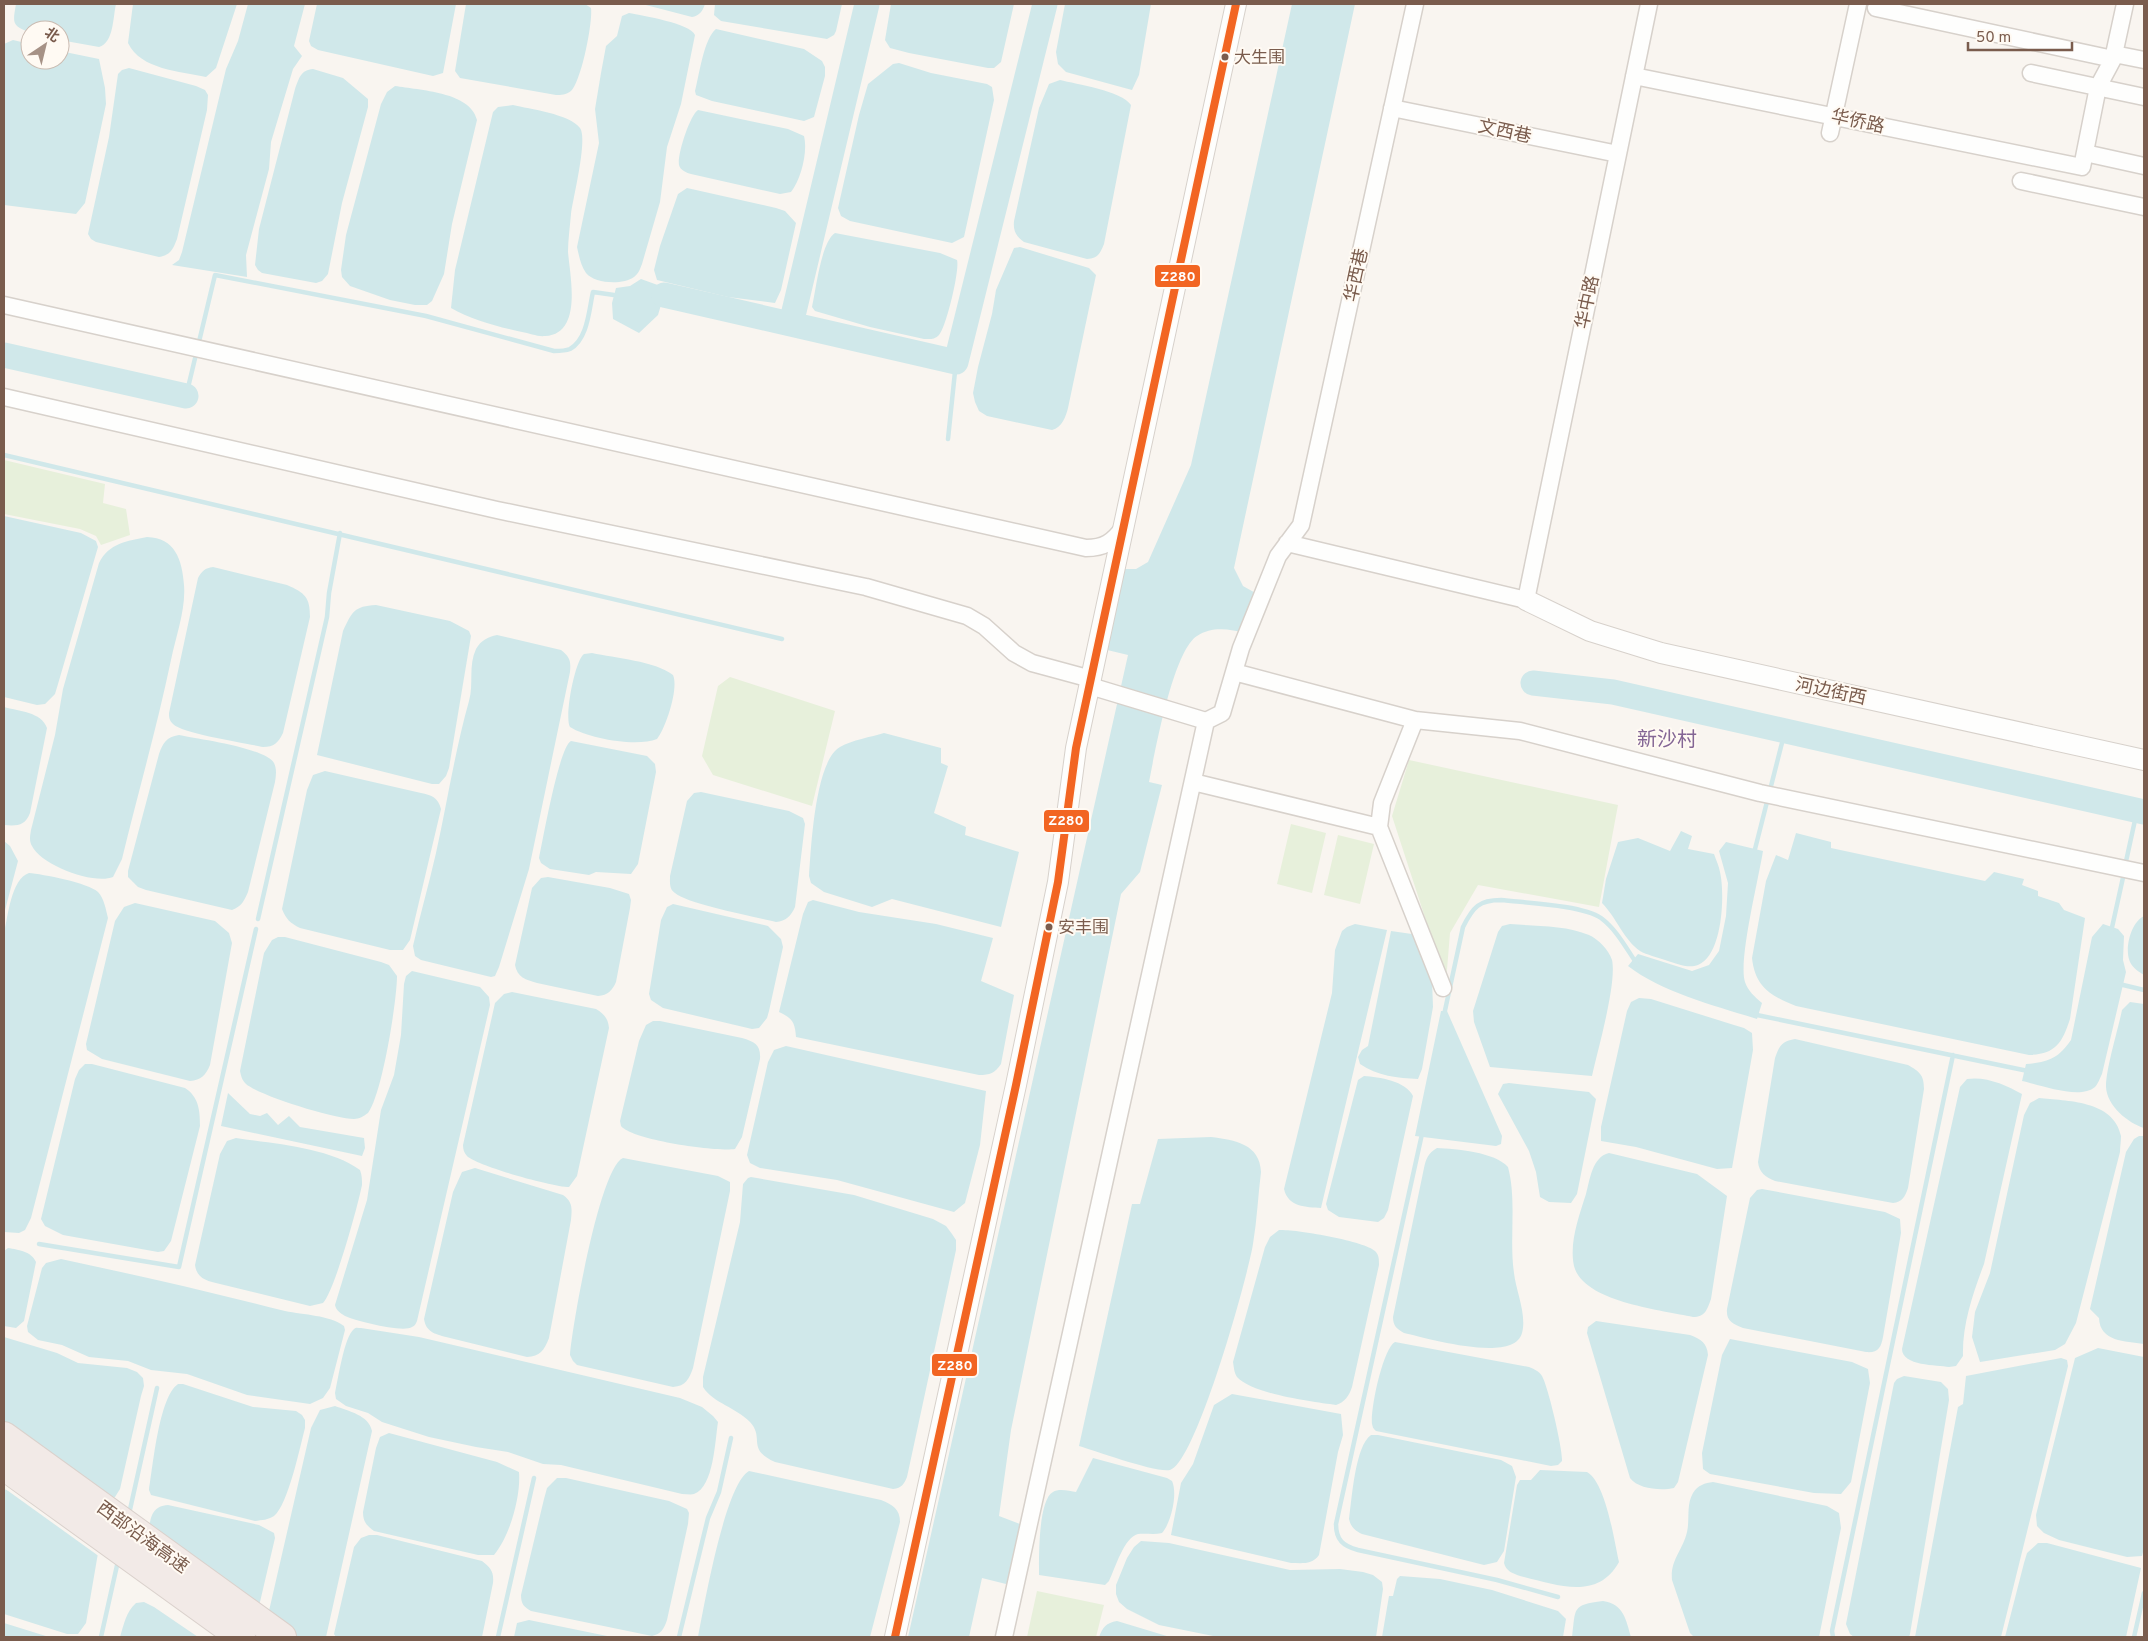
<svg xmlns="http://www.w3.org/2000/svg" width="2148" height="1641" font-family="Overpass,'Noto Sans SC',sans-serif">
	<style>
		.green { fill: #e7f0db }
		.water { fill: #d0e8ea }
		.pier { fill: #f9f5f0 }
		.lines { fill: none; stroke-linecap: round; stroke-linejoin: round }
		.stream { stroke: #d0e8ea; stroke-width: 4.5 }
		.river { stroke: #d0e8ea; stroke-width: 25 }
		.minor-casing { stroke: #d7d1cb; stroke-width: 19 }
		.tertiary-casing { stroke: #d7d1cb; stroke-width: 22 }
		.motorway-casing { stroke: #dad1cc; stroke-width: 30 }
		.minor { stroke: #fefefd; stroke-width: 16 }
		.tertiary { stroke: #fefefd; stroke-width: 20 }
		.motorway { stroke: #f2eae7; stroke-width: 28 }
		.bus-1-casing { stroke: #fffaf3; stroke-width: 11 }
		.bus-1 { stroke: #f26522; stroke-width: 8 }
		.bus-dot { fill: #7a5c4d; stroke: #fffaf3; stroke-width: 2 }
		.labels { text-anchor: middle; stroke-width: 4; stroke-linejoin: round; paint-order: stroke }
		.bus-label { font-size: 17px; fill: #7a5c4d; stroke: #fffaf3; text-anchor: start }
		.street-label { font-size: 18px; fill: #7a5c4d; stroke: #fffaf3 }
		.quarter-label { font-size: 20px; fill: #846695; stroke: #fffaf3 }
		.line-badge { stroke: #fffaf3; stroke-width: 2 }
		.badge-label { font-size: 14px; text-anchor: middle; font-weight: bold; fill: #fff }
	</style>
	<rect width="100%" height="100%" fill="#f9f5f0"/>
	<path class="green" d="M4,460L105,484L103,503L126,509L130,535L101,545L96,536L80,529L4,514Z
		M730,677L835,711L812,806L713,775L702,756L718,686Z
		M1409,760L1618,805L1599,907L1478,885L1450,933L1446,982L1392,816Z
		M1291,824L1326,833L1312,893L1277,884Z
		M1338,835L1374,844L1360,904L1324,895Z
		M1037,1591L1104,1605L1096,1637H1027Z"/>
	<path class="water" d="M16,4H116C113,16 114,43 99,47L60,40V30H30V32C11,26 13,22 16,4Z
		M133,4H237L216,68L206,77C180,71 141,70 128,43Z
		M248,4H305L294,46L302,56L293,69L271,142L269,169L246,255L247,277L172,265L179,260L182,252L226,69L238,41Z
		M317,4H456L443,73L433,76L318,50L311,46L309,41Z
		M466,4H585L591,8C593,23 581,82 571,91C566,95 561,95 556,95L460,78L455,71Z
		M642,4H705C703,11 699,16 692,17Z
		M715,4H842L836,31L834,35L827,39L721,21L714,15Z
		M891,4H1014L1001,62L994,68H988L909,53L890,48L885,40Z
		M1065,4H1151L1139,75L1132,90L1066,72L1058,64L1056,52Z
		M1292,4H1355L1234,568L1243,586L1259,595L1246,633C1229,629 1212,626 1197,636C1173,651 1155,752 1149,782L1162,785L1140,872L1121,894L1011,1430L999,1516L1025,1526L1010,1585L982,1578L969,1637H908L1128,655L1099,648L1116,569H1136L1148,562L1191,465Z
		M629,13C643,16 690,23 695,35L681,104L667,147L660,202L642,264C640,269 639,273 634,277C623,285 595,284 586,273C581,266 579,256 577,247L599,143L595,109L601,73L606,46L617,36L622,16Z
		M716,29L804,49L822,61L825,67V76L814,117L804,121L712,101L696,95L695,91C699,76 704,38 716,29Z
		M13,40L30,44V60H60V51L99,59L105,88L106,104L85,203L76,214L4,205V44Z
		M899,63L931,73L987,84L992,87L994,100L964,237L952,243L850,221L841,216L838,208L859,115L868,84L893,64Z
		M129,68L196,86L205,90L208,95L207,110L177,239C173,249 171,255 159,257L96,242L91,239L88,234L109,137L118,74L122,70Z
		M313,69L343,78L368,99V107L342,203L328,274L322,281L316,283L262,273L258,270L255,265L259,229L295,89C299,78 301,70 313,69Z
		M1060,80C1076,84 1122,91 1131,105L1104,244C1100,254 1098,258 1087,259L1024,242C1016,236 1013,231 1014,221L1039,108L1049,84Z
		M395,86C419,90 471,92 477,120L452,224L444,274L432,301L427,305H415L390,300L350,286L342,277L341,270L346,235L381,104L387,92Z
		M513,105C529,109 570,114 580,128C588,139 573,198 571,214C570,226 568,240 568,252C570,276 583,334 545,336C538,337 529,333 522,332C499,327 471,320 451,308L455,270L493,112L498,107Z
		M698,110L788,129L804,136C808,152 801,179 791,192L780,194L691,174C687,173 680,170 679,165C677,155 690,115 698,110Z
		M687,188L776,208L785,211L796,223L781,290L775,303L728,297L657,280L654,270L660,246L678,194Z
		M835,233L940,253L957,260C960,270 946,328 939,335C934,340 930,339 924,339L870,327L815,311L812,307C816,290 821,242 835,233Z
		M1020,247L1089,268L1096,275L1068,408C1066,416 1062,428 1052,430L987,416L979,411L975,402L973,393L978,367L992,314L996,290L1014,248Z
		M641,279L666,288L658,315L639,333L613,319L612,303L616,288L630,286Z
		M4,516L81,533L96,541L98,547L58,684L55,694L45,704L37,705L4,697Z
		M147,537C175,538 182,559 184,585C186,609 176,636 171,660C157,727 138,793 122,859L113,877C94,885 41,865 32,846C29,841 30,836 31,830L55,735L63,689L99,563C109,543 127,541 147,537Z
		M213,567L287,585C305,593 310,597 310,617L283,733C278,743 274,747 263,747C246,743 183,734 173,724C169,720 169,717 169,713L198,578C202,571 205,568 213,567Z
		M376,605L450,621L469,631L471,636L449,768L446,776L439,784H432L317,755L343,631C352,612 354,606 376,605Z
		M497,635L561,650C570,657 571,661 570,672L529,869L499,967L495,976L491,977L421,960L415,956L413,946C420,915 429,884 436,853C447,803 455,751 469,701C474,684 468,666 476,649C481,640 488,637 497,635Z
		M592,653C615,658 655,661 673,675C679,688 666,728 657,739C637,747 589,739 570,727C564,717 575,660 584,654Z
		M4,707C18,711 42,712 47,728L30,813C25,826 17,826 4,825Z
		M884,733L941,748V763L948,766L934,813L966,827L965,835L1019,852L1001,927L892,899L872,907L824,892L811,883L809,876C811,848 815,761 840,747C852,740 871,737 884,733Z
		M179,735C198,739 266,748 274,763C277,769 276,776 275,782L248,892C244,901 242,906 232,910L146,890L138,887L128,877V871L159,754C163,743 166,737 179,735Z
		M571,741L647,756L655,764L656,772L638,864L631,874L596,872L589,875L550,869L541,863L539,858C543,840 559,747 571,741Z
		M325,771L421,793C431,795 438,797 441,809L410,940L403,950H390L300,928C290,923 286,919 282,909L307,790L313,775Z
		M701,792L789,811L803,818L805,824L795,907C791,916 786,921 776,922C756,917 687,904 675,893C669,889 670,883 670,876L687,801L694,793Z
		M1681,831L1692,836L1688,849L1714,854C1716,860 1719,866 1720,872C1725,894 1723,955 1698,965C1688,969 1675,963 1665,960C1657,957 1647,955 1640,951C1624,940 1616,917 1602,903L1606,879L1618,842L1638,838L1670,851Z
		M1796,833L1831,842V848L1985,881L1994,872L2024,879L2022,885L2038,891V896L2059,903L2064,910L2085,918L2070,1019C2062,1044 2055,1054 2029,1055L1796,1006C1771,996 1755,987 1752,958L1766,881L1776,855L1788,860Z
		M4,841L10,846L18,861L4,914Z
		M1726,842L1763,851C1759,877 1738,961 1745,982C1748,991 1755,997 1762,1003L1757,1019C1716,1006 1661,992 1628,966L1638,954L1692,971L1709,965L1719,951L1726,916L1728,883L1719,851Z
		M29,873C42,874 89,883 98,892C104,898 106,910 108,918L31,1218L25,1230L19,1233L4,1232V933C8,916 11,879 29,873Z
		M548,877L610,888L629,894L631,900L630,908L616,982C612,991 608,995 598,996L537,983C526,980 517,977 515,965L532,888L541,878Z
		M813,900L859,912L936,924L993,938L981,981L1014,995L1001,1064C995,1073 990,1075 979,1075L796,1037C795,1022 792,1018 779,1012L803,914L808,902Z
		M135,903L215,921L229,933L232,943L210,1065C206,1075 201,1080 190,1081L102,1059L87,1050L86,1044L115,921L124,907Z
		M673,904L768,926L781,939L783,947L769,1011L767,1018L759,1028L752,1029L663,1008L651,1000L649,994L661,920L667,907Z
		M2144,916V975C2139,972 2133,968 2130,962C2124,949 2131,922 2144,916Z
		M1355,924L1387,930L1321,1208C1306,1207 1288,1207 1284,1189L1332,993L1335,950L1342,931L1347,927Z
		M1510,924C1534,926 1566,925 1589,935C1598,939 1609,950 1612,960C1617,983 1598,1049 1592,1076L1490,1067L1474,1022L1473,1011L1498,932L1502,926Z
		M2103,924L2118,929L2124,936L2123,960L2126,972L2102,1074C2100,1078 2098,1084 2095,1087C2080,1100 2040,1085 2022,1081L2026,1064C2048,1062 2058,1059 2071,1040L2092,937Z
		M1391,931L1412,934L1432,980L1433,1007L1422,1069L1418,1079C1398,1078 1377,1076 1360,1064L1358,1057L1362,1050L1368,1046Z
		M278,937H285L381,962L389,965L397,976C397,1001 382,1095 368,1113C364,1116 359,1119 354,1119C335,1119 260,1096 246,1084C242,1080 241,1076 240,1071L264,953L272,940Z
		M412,971L480,987L489,997L490,1005L417,1321C416,1323 415,1326 412,1327C403,1333 356,1321 345,1316C340,1313 336,1310 335,1305L367,1200L381,1110L394,1075L401,1035L404,984L406,976Z
		M512,992L596,1009C604,1014 608,1018 609,1028L577,1176L569,1187C553,1187 477,1166 467,1156C464,1153 463,1149 463,1145L495,1003L504,994Z
		M1639,998L1651,999L1734,1025L1744,1028L1752,1033L1753,1050L1732,1168L1717,1169L1636,1147L1601,1141V1127L1627,1011L1631,1002Z
		M2130,1002L2144,1004V1128C2128,1123 2107,1106 2106,1087C2106,1068 2118,1030 2122,1010Z
		M1441,1011H1447L1502,1136L1501,1144L1496,1146L1415,1136Z
		M653,1021H660L742,1038C755,1042 761,1045 760,1059L742,1137L735,1149C716,1152 632,1140 621,1126L620,1121L639,1041L646,1025Z
		M1795,1039L1908,1065C1920,1072 1924,1075 1924,1089L1908,1188C1905,1197 1902,1202 1893,1203L1775,1181C1766,1177 1759,1173 1758,1162L1775,1058C1779,1046 1782,1041 1795,1039Z
		M786,1046L986,1091L980,1145L965,1203L954,1212L837,1180L760,1168L750,1163L747,1155L768,1062L774,1050Z
		M85,1064H92L185,1088C199,1097 200,1111 200,1126L171,1241L164,1251L158,1252L63,1235L45,1226L41,1219L75,1079L79,1070Z
		M1364,1076C1379,1077 1406,1081 1413,1096L1388,1210L1384,1218L1378,1222L1339,1217L1328,1210L1326,1204L1358,1080Z
		M1967,1079C1986,1076 2006,1085 2022,1094L1984,1264C1973,1293 1962,1325 1963,1356L1956,1366L1949,1367C1937,1365 1902,1366 1902,1349L1960,1087Z
		M1509,1083L1589,1092L1596,1099L1577,1194L1571,1203L1549,1202L1540,1197L1536,1172L1529,1151L1498,1094L1503,1084Z
		M228,1093L250,1114L260,1116L267,1113L278,1125L289,1116L300,1127L364,1138L365,1148L362,1156L221,1126Z
		M2039,1098C2066,1101 2114,1100 2121,1136C2121,1141 2120,1147 2120,1152L2076,1323L2065,1344L2055,1350L1980,1362L1972,1337L1975,1312L1990,1273L2024,1115L2030,1103Z
		M2139,1136H2144V1344C2125,1341 2100,1342 2099,1318L2090,1309L2126,1152L2134,1139Z
		M1211,1137C1235,1140 1260,1144 1261,1172C1258,1196 1257,1220 1253,1244C1248,1276 1196,1463 1170,1470C1156,1473 1096,1451 1079,1446L1132,1204H1140L1158,1139Z
		M236,1138C274,1144 328,1147 360,1170C362,1175 362,1180 362,1185C358,1205 335,1290 323,1303L310,1306L220,1284C207,1281 197,1279 195,1265L220,1154L227,1141Z
		M1437,1148C1456,1149 1495,1152 1508,1167C1517,1201 1509,1238 1514,1273C1516,1291 1527,1315 1522,1333C1514,1364 1427,1338 1404,1333C1397,1329 1393,1326 1393,1317L1424,1168C1426,1159 1428,1153 1437,1148Z
		M1609,1153L1697,1174L1727,1196L1711,1299C1707,1310 1705,1317 1693,1317C1662,1310 1583,1302 1574,1266C1569,1243 1579,1216 1586,1194C1590,1180 1592,1157 1609,1153Z
		M623,1158L718,1176L730,1182V1191L693,1368C689,1379 686,1386 673,1387L577,1365L573,1361L570,1355C572,1326 600,1167 623,1158Z
		M475,1168L563,1195C573,1202 572,1209 571,1220L549,1338C544,1351 540,1356 527,1357L446,1337C435,1334 426,1332 424,1319L453,1192L462,1172Z
		M751,1177L854,1195L933,1219L946,1226L952,1234L956,1240V1250L907,1477C904,1484 902,1488 893,1489L775,1462C746,1449 765,1438 750,1422C737,1408 713,1403 703,1387V1377L740,1222L743,1184L748,1178Z
		M1762,1189L1885,1212L1900,1219L1901,1233L1883,1337C1881,1348 1878,1353 1866,1352L1743,1328C1732,1323 1726,1321 1727,1309L1750,1198L1757,1190Z
		M1279,1230C1295,1229 1365,1241 1375,1251C1379,1255 1379,1259 1379,1265L1352,1387C1349,1396 1345,1402 1336,1405C1313,1402 1252,1394 1237,1377C1234,1372 1234,1368 1233,1362L1265,1247L1270,1237Z
		M8,1248C19,1250 31,1251 36,1262L24,1321L16,1328L4,1326V1251Z
		M61,1259C136,1275 211,1292 285,1311C304,1315 329,1315 344,1326L345,1330L330,1388L323,1398L310,1404L247,1395L187,1374L151,1370L128,1361L89,1357L62,1345L38,1340L28,1332L27,1326L42,1268L46,1263Z
		M1596,1321L1690,1335C1701,1339 1707,1343 1708,1355L1678,1482L1674,1488C1661,1491 1638,1489 1630,1478L1587,1333L1588,1327Z
		M361,1328L419,1337L680,1398L702,1407L713,1416L718,1422C715,1440 714,1487 694,1494C691,1495 686,1494 682,1494L561,1465L543,1464L508,1452L476,1447L429,1437L382,1422L368,1413L346,1406L336,1399L335,1393C338,1380 344,1337 354,1329C356,1327 358,1328 361,1328Z
		M4,1337L57,1353L78,1363L127,1368L137,1372L143,1378L144,1386L141,1396L120,1489L115,1497L109,1501L4,1457Z
		M1730,1339L1852,1362L1868,1369L1870,1383L1851,1482L1841,1494L1814,1493L1710,1474L1703,1469L1702,1453L1722,1355Z
		M1395,1342L1529,1367C1534,1369 1539,1371 1542,1376C1548,1386 1563,1450 1562,1461L1558,1465L1551,1466L1376,1431C1373,1428 1373,1428 1372,1424C1370,1410 1383,1348 1395,1342Z
		M2098,1348L2144,1357V1548L2142,1556L2127,1557L2059,1540L2044,1533L2037,1526L2036,1515L2075,1358Z
		M2061,1358L2067,1360L2068,1366L2001,1637H1915L1958,1407L1963,1404L1966,1376Z
		M1904,1376L1941,1382L1948,1389L1949,1400L1910,1634L1909,1637H1854L1850,1634L1846,1624L1894,1383L1897,1379Z
		M178,1384H183L253,1407L296,1411L302,1415L305,1420V1428C300,1447 288,1505 274,1516C268,1520 262,1520 255,1521L151,1495L149,1490C153,1466 159,1397 178,1384Z
		M1232,1394L1341,1414L1343,1435L1338,1452L1319,1555C1312,1565 1302,1563 1291,1563L1171,1535L1181,1483L1193,1464L1214,1405Z
		M335,1406C348,1411 369,1415 372,1431L326,1637H263L311,1428L320,1410Z
		M389,1433L497,1462L519,1472C521,1496 510,1536 494,1555H478L374,1531C367,1526 363,1522 363,1512L376,1448L380,1437Z
		M1371,1435H1378L1501,1460L1512,1466L1516,1477L1504,1551L1497,1562L1484,1565L1362,1534C1354,1530 1351,1527 1349,1519C1352,1499 1355,1446 1371,1435Z
		M1093,1458L1167,1478L1172,1481C1178,1494 1171,1523 1162,1533C1154,1535 1146,1533 1138,1534C1124,1537 1115,1569 1109,1581L1105,1585L1039,1575C1039,1558 1038,1500 1053,1492C1059,1488 1070,1491 1076,1492Z
		M1540,1470L1587,1472C1606,1483 1614,1540 1619,1562C1597,1602 1555,1584 1520,1576C1512,1573 1506,1571 1504,1563L1517,1485L1520,1480H1531Z
		M749,1471L881,1500C893,1505 900,1509 900,1522L870,1637H698C704,1607 725,1484 749,1471Z
		M557,1478H566L669,1501L687,1509L689,1513L688,1524L667,1620C664,1629 661,1634 652,1636L531,1611C524,1607 521,1604 521,1595L544,1499L547,1488Z
		M1713,1482L1827,1506L1839,1513L1841,1528L1819,1637H1694L1690,1633L1672,1580C1670,1560 1683,1550 1687,1532C1690,1519 1686,1505 1693,1493C1698,1485 1705,1483 1713,1482Z
		M4,1489L103,1524L86,1623L78,1634H67L4,1614Z
		M168,1505L259,1525L274,1533L275,1538L252,1636L149,1532C150,1518 152,1506 168,1505Z
		M369,1535H377L482,1561C491,1568 494,1572 493,1583L482,1637H336L334,1634L354,1547L361,1538Z
		M1141,1541L1169,1543L1290,1570L1340,1569L1363,1572L1373,1575L1382,1582L1383,1589L1376,1637H1218L1159,1625L1127,1609L1119,1602L1116,1594V1585L1127,1558L1134,1547Z
		M2038,1543H2047L2141,1568L2126,1637H2005L2024,1563L2027,1553Z
		M1400,1576L1440,1579L1492,1590L1558,1611L1566,1619L1563,1637H1382L1389,1596H1393L1397,1579Z
		M1603,1601C1624,1604 1626,1620 1631,1637H1572C1576,1608 1571,1605 1603,1601Z
		M144,1602L154,1607L198,1637H120C124,1624 126,1612 136,1603Z
		M529,1620L612,1637H514L517,1623Z
		M1117,1621L1170,1637H1099C1103,1627 1106,1623 1117,1621Z
		M4,1623L49,1637H4Z"/>
	<path class="pier" d="M4,1487L105,1522L100,1557L4,1488Z"/>
	<g class="lines">
		<path class="stream" d="M186,396L215,275L426,316L554,351C559,351 565,351 570,349C588,339 589,309 593,292L614,295
			M948,439L956,362
			M4,455L782,639
			M1754,853L1785,731
			M2125,866L2137,811
			M258,919L327,617L329,593L340,533
			M2111,932L2124,873
			M2119,984L2144,990
			M1752,1014L2028,1071
			M1444,1015L1463,927C1473,907 1479,900 1501,900C1526,903 1582,905 1601,918C1617,930 1626,948 1637,964
			M1422,1134L1336,1524C1336,1540 1343,1546 1358,1550L1497,1580L1558,1597
			M39,1244L179,1267L256,929
			M129,1514L157,1388
			M101,1637L118,1561
			M498,1637L534,1478
			M679,1637L708,1518L719,1492L731,1438
			M1833,1637L1832,1631L1953,1055
			M2134,1637L2144,1593"/>
		<path class="river" d="M664,295L956,362L1045,4
			M791,324L867,4
			M4,355L186,396
			M1533,683L1613,692L2144,812"/>
		<g class="minor-casing">
			<path id="minor" d="M1876,8L2113,59
				M2114,54L2144,60
				M2031,73L2144,97
				M1634,76L2082,167L2098,87L2113,59L2125,4
				M1392,108L1618,154
				M1830,133L1858,4
				M2085,153L2144,166
				M2021,181L2144,207
				M4,305L1086,548C1104,548 1113,542 1123,528
				M4,397L497,510L866,587L967,616L984,626L1014,653L1032,663L1091,679
				M1287,543L1526,600L1649,4
				M1234,672L1415,720L1520,731L1760,793L2144,873
				M1090,686L1206,721L1222,713L1241,648L1278,556L1301,525L1415,4
				M1193,782L1379,827L1443,988
				M1379,827L1382,803L1415,720
				M1004,1637L1206,721"/>
		</g>
		<g class="tertiary-casing">
			<path id="tertiary" d="M1526,600L1590,631L1661,653L2144,760
				M895,1637L1016,1085L1058,882L1076,748L1236,4"/>
		</g>
		<g class="motorway-casing">
			<path id="motorway" d="M4,1436L282,1637
				M4,1466L241,1637"/>
		</g>
		<use href="#minor" class="minor"/>
		<use href="#tertiary" class="tertiary"/>
		<use href="#motorway" class="motorway"/>
		<g class="bus-1-casing">
			<path id="bus-1" d="M895,1637L1016,1085L1058,882L1076,748L1236,4"/>
		</g>
		<use href="#bus-1" class="bus-1"/>
	</g>
	<g class="bus-dot">
		<circle cx="1225" cy="57" r="4.5"/>
		<circle cx="1049" cy="927" r="4.5"/>
	</g>
	<g class="labels">
		<g class="bus-label">
			<text x="1234" y="63">大生围</text>
			<text x="1058" y="933">安丰围</text>
		</g>
		<g class="street-label">
			<text transform="translate(1858 121) rotate(12)" y="6">华侨路</text>
			<text transform="translate(1505 131) rotate(12)" y="6">文西巷</text>
			<text transform="translate(1356 275) rotate(-78)" y="6">华西巷</text>
			<text transform="translate(1587 302) rotate(-78)" y="6">华中路</text>
			<text transform="translate(1831 691) rotate(12)" y="6">河边街西</text>
			<text transform="translate(143 1537) rotate(36)" y="6">西部沿海高速</text>
		</g>
		<g class="quarter-label">
			<text x="1667" y="746">新沙村</text>
		</g>
	</g>
	<g class="line-badge">
		<rect x="1154" y="264" width="47" height="24" rx="5" fill="#f26522"/>
		<rect x="1043" y="809" width="47" height="24" rx="5" fill="#f26522"/>
		<rect x="931" y="1353" width="47" height="24" rx="5" fill="#f26522"/>
	</g>
	<g class="badge-label">
		<text x="1178" y="281">Z280</text>
		<text x="1066" y="825">Z280</text>
		<text x="955" y="1370">Z280</text>
	</g>
	<rect width="2148" height="1641" fill="none" stroke="#7a5c4d" stroke-width="10"/>
	<g transform="translate(45 45) rotate(35)"><circle r="24" fill="#fffaf3" stroke="#cabbb1"/>
	<path d="M0-4L9 19L0 12L-9 19Z" fill="#a69286"/>
	<text y="-8" font-size="14" font-weight="bold" text-anchor="middle" fill="#7a5c4d">北</text>
	</g>
	<path d="M1968 42v8h104v-8" fill="none" stroke="#7a5c4d" stroke-width="2.5"/>
	<text x="1976" y="42" font-size="15" fill="#7a5c4d" stroke="#fffaf3" stroke-width="4" paint-order="stroke">50 m</text>
</svg>
